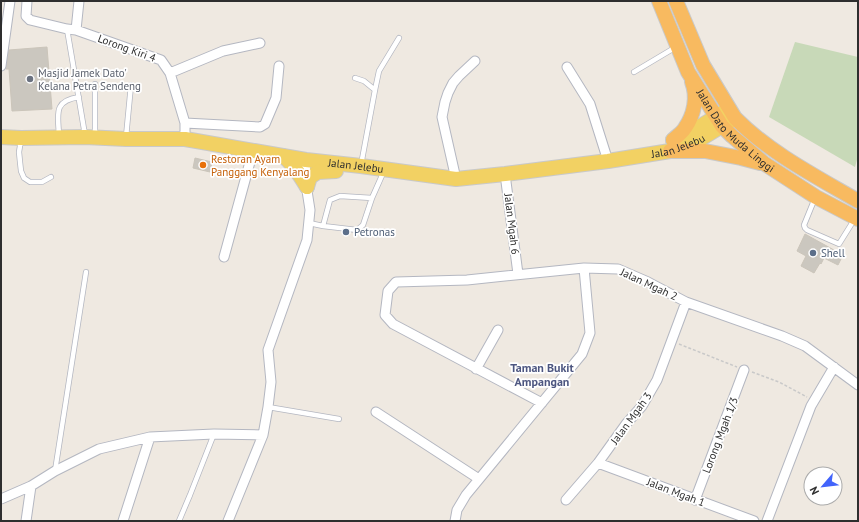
<svg xmlns="http://www.w3.org/2000/svg" width="859" height="522" font-family="'PT Sans',sans-serif">
	<style>
		.cemetery { fill: #c8d9b8 }
		.building { fill: #cbc7bf; stroke: #cbc5ba }
		.lines { fill: none; stroke-linecap: round; stroke-linejoin: round }
		.service-casing { stroke: #b4b7c1; stroke-width: 6 }
		.minor-casing { stroke: #b4b7c1; stroke-width: 11 }
		.primary-casing { stroke: #c9c9c9; stroke-width: 16 }
		.trunk-casing { stroke: #c9c9c9; stroke-width: 16 }
		.path { stroke: #c9c9c9; stroke-width: 1.5; stroke-dasharray: 3 2; stroke-linecap: butt }
		.service { stroke: #fff; stroke-width: 4.5 }
		.minor { stroke: #fff; stroke-width: 9 }
		.primary { stroke: #f2d163; stroke-width: 14 }
		.trunk { stroke: #f8ba60; stroke-width: 14 }
		.worship-dot { fill: #6b7280; stroke: #fff; stroke-width: 1.5 }
		.food-dot { fill: #e8710a; stroke: #fff; stroke-width: 1.5 }
		.service-dot { fill: #5c6f8a; stroke: #fff; stroke-width: 1.5 }
		.labels { text-anchor: middle; stroke-width: 3.5; stroke-linejoin: round; paint-order: stroke }
		.street-label { font-size: 11px; fill: #2e2e2e; stroke: #fff }
		.worship-label { font-size: 11px; fill: #5b616d; stroke: #fff; text-anchor: start }
		.food-label { font-size: 11px; fill: #c56008; stroke: #fff; text-anchor: start }
		.service-label { font-size: 11px; fill: #4e5e75; stroke: #fff; text-anchor: start }
		.neighbourhood-label { font-size: 12px; font-weight: bold; fill: #4d5680; stroke: #fff }
	</style>
	<rect width="100%" height="100%" fill="#efe9e1"/>
	<path class="cemetery" d="M795,42L858,57V156L855,167L769,117Z"/>
	<path class="building" d="M47,47L52,109L12,111L9,69H6L9,50Z
		M195,158L212,162L210,172L193,168Z
		M805,234L843,255L838,265L824,258L821,264L820,263L814,273L801,266L806,256L797,251Z"/>
	<g class="lines">
		<g class="service-casing">
			<path id="service" d="M67,29L85,135
				M634,72L676,47
				M355,78L364,81L375,90
				M59,135C58,114 53,101 79,97
				M95,136V84
				M126,137L131,85
				M21,140L19,152L20,162L21,171L24,178L30,182H42L51,177
				M361,165L375,90L379,71L399,38
				M815,198L804,225L805,228L807,230L839,244L854,220
				M309,223L323,226L357,230L363,225L372,198L384,171
				M323,226L330,200L340,196L372,198
				M268,407L339,419
				M55,471L86,272
				M179,521L190,495L214,434"/>
		</g>
		<g class="minor-casing">
			<path id="minor" d="M27,1L26,16L30,20L67,29L76,30L161,60L170,73L185,123V139
				M76,30L79,1
				M1,66L10,1
				M567,67L590,104L608,161
				M170,73L223,51L260,43
				M185,123L260,127L265,124L276,98L279,66
				M505,174L518,274
				M456,179L442,117L445,102L448,93L453,83L459,76L475,61
				M224,257L253,151
				M476,369L498,330
				M542,403L393,324L385,315L388,291L396,282L467,280L584,268L618,269L648,282L686,302L782,336L805,346L858,385
				M376,412L479,479
				M598,463L754,521
				M1,499L31,486
				M566,500L598,463L626,424L642,406L657,380L686,302
				M695,500L744,370
				M26,521L31,486L55,471L99,449L150,437L214,434L263,435
				M123,521L150,437
				M228,521L263,435L268,407L271,382L268,350L307,240L310,210L305,178L306,160
				M455,521L457,510L466,495L582,354L590,333L584,268
				M767,521L811,406L834,367"/>
		</g>
		<g class="primary-casing">
			<g id="primary">
				<path id="s1" d="M1,137L21,138L85,137L126,139H185L306,160L361,166L456,179L505,174L608,161L670,151L699,140L735,118"/>
				<path d="M673,140L689,133L727,110"/>
				<path d="M283,156C294,164 300,176 307,187"/>
				<path d="M307,187L310,177L318,172L336,171"/>
			</g>
		</g>
		<g class="trunk-casing">
			<g id="trunk">
				<path id="s2" d="M659,1L688,72L722,126L732,136L765,164L816,197L858,219"/>
				<path d="M676,1L703,65L735,118C770,153 815,176 858,201"/>
				<path d="M673,140C677,136 682,133 685,128C694,115 698,97 692,82"/>
				<path d="M670,151H705L741,158L760,163"/>
			</g>
		</g>
		<path class="path" d="M679,344L737,367
			M752,372L779,382L807,397"/>
		<use href="#service" class="service"/>
		<use href="#minor" class="minor"/>
		<use href="#primary" class="primary"/>
		<use href="#trunk" class="trunk"/>
	</g>
	<circle class="worship-dot" cx="30" cy="79" r="4"/>
	<circle class="food-dot" cx="203" cy="165" r="4"/>
	<g class="service-dot">
		<circle cx="346" cy="232" r="4"/>
		<circle cx="813" cy="253" r="4"/>
	</g>
	<g class="labels">
		<g class="street-label">
			<text transform="translate(127 48) rotate(20)" y="4">Lorong Kiri 4</text>
			<text dy="4" stroke="none"><textPath href="#s2" startOffset="153">Jalan Dato Muda Linggi</textPath></text>
			<text dy="4" stroke="none"><textPath href="#s1" startOffset="683">Jalan Jelebu</textPath></text>
			<text dy="4" stroke="none"><textPath href="#s1" startOffset="357">Jalan Jelebu</textPath></text>
			<text transform="translate(512 224) rotate(83)" y="4">Jalan Mgah 6</text>
			<text transform="translate(649 284) rotate(25)" y="4">Jalan Mgah 2</text>
			<text transform="translate(631 418) rotate(-54)" y="4">Jalan Mgah 3</text>
			<text transform="translate(720 435) rotate(-69)" y="4">Lorong Mgah 1/3</text>
			<text transform="translate(676 492) rotate(21)" y="4">Jalan Mgah 1</text>
		</g>
		<g class="worship-label">
			<text x="38" y="77">Masjid Jamek Dato'<tspan x="38" dy="13">Kelana Petra Sendeng</tspan></text>
		</g>
		<g class="food-label">
			<text x="211" y="163">Restoran Ayam<tspan x="211" dy="13">Panggang Kenyalang</tspan></text>
		</g>
		<g class="service-label">
			<text x="354" y="236">Petronas</text>
			<text x="821" y="257">Shell</text>
		</g>
		<g class="neighbourhood-label">
			<text x="542" y="372">Taman Bukit<tspan x="542" dy="14">Ampangan</tspan></text>
		</g>
	</g>
	<rect width="859" height="522" fill="none" stroke="#2e2e2e" stroke-width="4"/>
	<g transform="translate(823 486) rotate(242)"><circle r="19" fill="#ffffff" stroke="#ababab"/>
	<path d="M0-3L7 15L0 10L-7 15Z" fill="#4264fb"/>
	<text y="-6" font-size="11" font-weight="bold" text-anchor="middle" fill="#2e2e2e">N</text>
	</g>
</svg>
